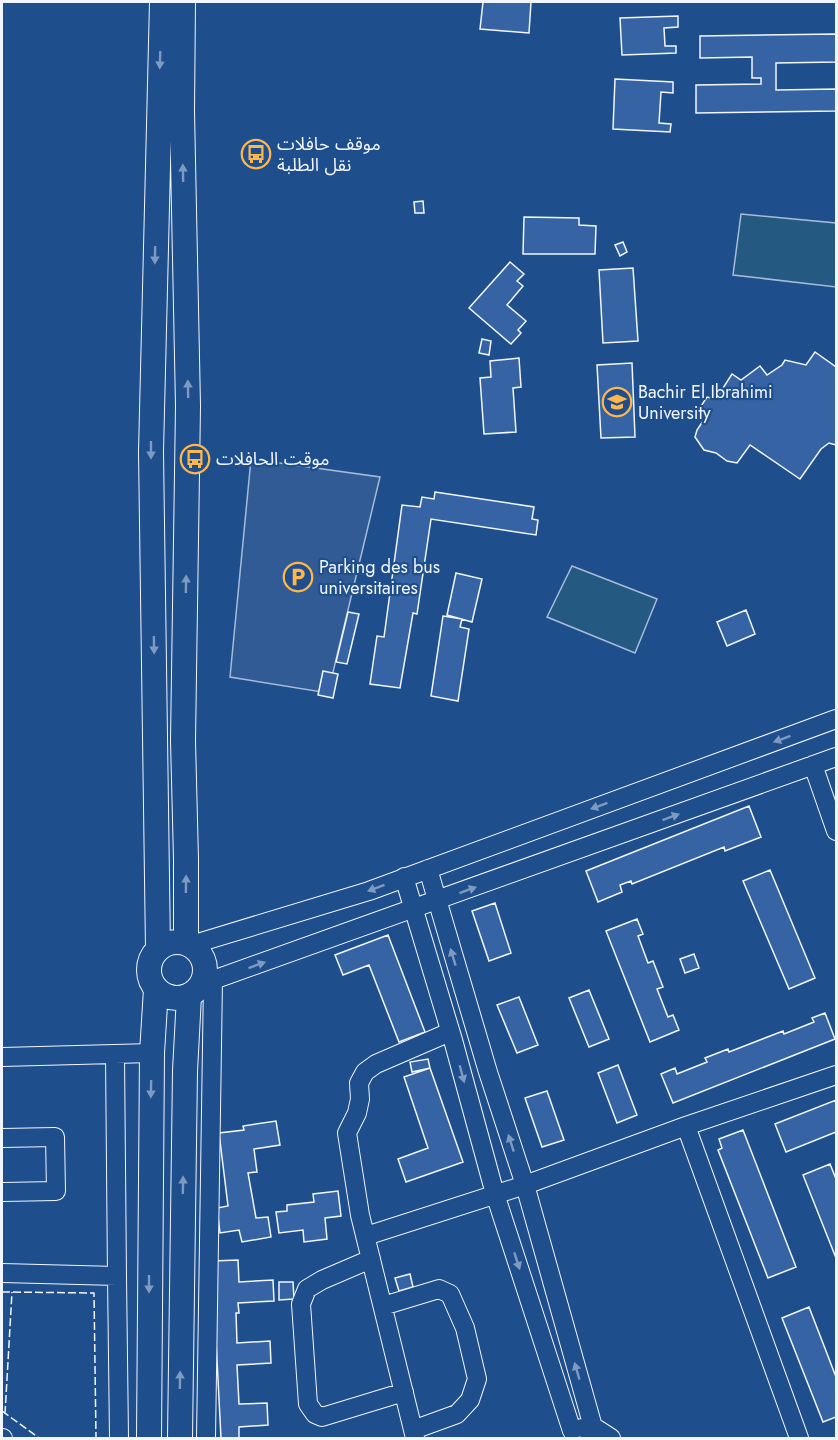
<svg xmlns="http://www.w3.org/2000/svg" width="838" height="1440" font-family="Jost,'Noto Sans Arabic',sans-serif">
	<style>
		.green { fill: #245a82; stroke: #a8bbd7; stroke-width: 1.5 }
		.parking { fill: #305b95; stroke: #a8bbd7; stroke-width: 1.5 }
		.building { fill: #3563a3; stroke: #f2f6ff; stroke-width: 1.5 }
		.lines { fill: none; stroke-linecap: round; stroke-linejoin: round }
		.minor-casing { stroke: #f2f6ff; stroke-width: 20 }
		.major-casing { stroke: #f2f6ff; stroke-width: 26 }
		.minor { stroke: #1f4e8c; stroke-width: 18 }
		.major { stroke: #1f4e8c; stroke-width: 24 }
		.fence { stroke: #f2f6ff; stroke-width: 1.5; stroke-dasharray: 8 3; stroke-linecap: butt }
		.oneway { fill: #7e9ac0 }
		.labels { text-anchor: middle; stroke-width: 4.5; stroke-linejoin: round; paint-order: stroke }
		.poi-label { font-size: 18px; fill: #f2f6ff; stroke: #1f4e8c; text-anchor: start }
	</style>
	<rect width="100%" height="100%" fill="#1f4e8c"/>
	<path class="green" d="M741,214L836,223V287L733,275Z
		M572,566L657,599L635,653L547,617Z"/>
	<path class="parking" d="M251,459L380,477L328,693L230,677Z"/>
	<path class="building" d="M483,2H531L529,33L480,29Z
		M678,16V27L664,28L665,46H676V53L622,55L620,18Z
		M836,34V62L776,63V90L836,89V111L696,113V85L761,84V78H752V57L700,58V36Z
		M615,79L673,82V93L661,92L659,123L671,124L670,132L613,129Z
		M423,201L424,213H415L414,202Z
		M524,217L579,218V225L596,226L595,254H523Z
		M623,242L627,252L620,256L615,245Z
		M510,262L524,274L517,281L523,286L507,305L526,321L518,330L521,333L511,344L469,308Z
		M633,268L638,341L603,343L599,270Z
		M482,339L491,341L489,355L479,353Z
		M815,352L836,367V445L829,443L821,449L800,479L750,445L737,463L727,461L716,453L704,450L695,437L697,430L707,415L701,406L707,397L716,399L732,374L741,380L760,366L767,375L782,365L785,360L806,365Z
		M519,358L521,387L513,388L516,432L484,434L480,378L491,377L490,361Z
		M632,363L635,437L601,438L597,365Z
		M435,492L534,507L532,519L538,520L536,535L431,519L417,614L413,613L400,688L370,684L377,636L384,637L402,505L420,507L422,497L434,499Z
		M456,573L482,579L472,622L447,615Z
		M746,610L755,634L727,646L717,622Z
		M348,612L359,614L347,664L336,662Z
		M443,616L462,619L460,627L469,629L458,701L431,696Z
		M323,671L338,674L333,698L318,695Z
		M749,806L761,837L725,851L724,847L632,884L631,881L620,885L622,892L598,902L586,871Z
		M770,870L815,978L789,989L743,881Z
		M495,903L511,953L489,961L472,911Z
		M637,919L643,934L638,936L648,963L653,961L663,987L657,989L668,1017L673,1015L679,1030L650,1042L606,931Z
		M388,935L425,1032L399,1042L369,965L343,975L335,955Z
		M694,954L699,968L685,973L680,959Z
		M589,990L609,1039L589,1047L569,998Z
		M519,997L538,1045L517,1053L497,1005Z
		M825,1013L835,1039L673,1103L661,1074L675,1068L677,1074L707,1062L705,1058L728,1049L729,1052L783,1031L784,1034L814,1022L812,1018Z
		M428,1059L430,1068L412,1072L410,1062Z
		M618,1065L637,1115L617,1123L598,1073Z
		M430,1068L463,1162L406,1182L398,1159L428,1148L404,1077Z
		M547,1091L564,1140L542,1147L525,1098Z
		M836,1100V1132L786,1152L775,1124Z
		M276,1121L280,1145L254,1149L257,1172L248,1173L256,1218L268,1217L271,1237L242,1242L239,1230L220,1233L217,1208L228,1206L219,1133L244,1130L243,1126Z
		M743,1130L796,1267L768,1278L718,1150L722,1148L719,1139Z
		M830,1164L836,1179V1258L803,1175Z
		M338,1191L341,1216L325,1218L327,1239L304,1242L303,1230L279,1233L276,1212L287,1211V1205L314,1202L313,1194Z
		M238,1260L239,1282L273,1280L274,1301L238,1303L239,1313H236L237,1343L270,1341L271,1363L237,1365L239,1404L267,1403L268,1425L239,1427V1438H221L212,1261Z
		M410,1274L413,1287L399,1291L395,1278Z
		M279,1282H293L294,1299L279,1300Z
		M809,1307L836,1377V1417L823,1422L782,1318Z"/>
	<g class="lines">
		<g class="minor-casing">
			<path id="minor" d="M813,765L836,831
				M428,869L488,1072L525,1185L593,1427
				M404,877L453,1040L495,1194L572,1431
				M191,945L369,891L836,719
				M202,984L836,757
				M115,1055L117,1276
				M2,1057L152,1053
				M686,1126L799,1438
				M2,1138L55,1137L56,1191L2,1192
				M366,1236L525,1185L686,1126L836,1075
				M371,1259L322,1280L307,1289L301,1304L308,1404L315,1414L322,1417L404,1392
				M2,1273L117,1276L119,1438
				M383,1306L439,1289L450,1294L465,1328L477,1379L470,1400L457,1414L413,1430
				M582,1428L597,1429L611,1438
				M2,1438H3
				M206,1438L213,980
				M415,1438L360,1215L347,1133L357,1113L360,1099L359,1083L365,1072L376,1064L450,1032"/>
		</g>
		<g class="major-casing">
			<path id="major" d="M183,2L182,111L188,406L183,741L186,859V942
				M149 970a28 28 0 1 1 56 0a28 28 0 1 1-56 0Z
				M158,949L151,452L162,2
				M149,1438L152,1053L156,989
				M180,1438L185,1071L189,996"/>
		</g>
		<use href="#minor" class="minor"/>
		<use href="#major" class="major"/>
		<path class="fence" d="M2,1292L94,1293L96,1438
			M2,1411L39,1438
			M5,1414L12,1292"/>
	</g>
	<defs><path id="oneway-solid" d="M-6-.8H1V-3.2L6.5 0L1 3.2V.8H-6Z" transform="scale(1.5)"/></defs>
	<g class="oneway">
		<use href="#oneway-solid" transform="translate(160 60) rotate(92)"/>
		<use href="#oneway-solid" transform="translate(183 173) rotate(-91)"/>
		<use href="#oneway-solid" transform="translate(155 255) rotate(91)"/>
		<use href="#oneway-solid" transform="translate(188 389) rotate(-91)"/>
		<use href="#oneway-solid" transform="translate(151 450) rotate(90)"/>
		<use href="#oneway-solid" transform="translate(186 584) rotate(-89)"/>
		<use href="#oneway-solid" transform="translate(154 645) rotate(89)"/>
		<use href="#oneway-solid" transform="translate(782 739) rotate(160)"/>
		<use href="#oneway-solid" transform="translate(599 806) rotate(160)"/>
		<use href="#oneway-solid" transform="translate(671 817) rotate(-20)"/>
		<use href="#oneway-solid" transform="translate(186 884) rotate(-89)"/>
		<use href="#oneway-solid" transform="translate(376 888) rotate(159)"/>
		<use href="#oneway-solid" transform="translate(468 890) rotate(-20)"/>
		<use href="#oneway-solid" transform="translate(453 957) rotate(-107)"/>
		<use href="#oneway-solid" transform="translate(257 965) rotate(-20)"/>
		<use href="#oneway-solid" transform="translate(462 1074) rotate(75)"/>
		<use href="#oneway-solid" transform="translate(151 1089) rotate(91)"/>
		<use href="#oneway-solid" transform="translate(511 1143) rotate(-108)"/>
		<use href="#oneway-solid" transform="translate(183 1185) rotate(-89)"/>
		<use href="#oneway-solid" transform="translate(517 1261) rotate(72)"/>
		<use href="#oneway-solid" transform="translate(149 1284) rotate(90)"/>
		<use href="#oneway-solid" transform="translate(577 1371) rotate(-106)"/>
		<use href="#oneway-solid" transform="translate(180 1380) rotate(-89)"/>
	</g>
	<defs>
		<g id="bus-ring" transform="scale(1.5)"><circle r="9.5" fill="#1f4e8c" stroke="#ffb74d" stroke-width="1.5"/><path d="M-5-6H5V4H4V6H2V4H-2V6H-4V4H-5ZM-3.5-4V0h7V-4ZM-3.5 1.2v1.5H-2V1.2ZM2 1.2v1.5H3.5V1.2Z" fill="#ffb74d"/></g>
		<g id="university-ring" transform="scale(1.5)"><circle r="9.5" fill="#1f4e8c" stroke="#ffb74d" stroke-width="1.5"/><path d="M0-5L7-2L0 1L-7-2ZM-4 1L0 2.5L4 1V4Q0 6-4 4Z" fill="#ffb74d"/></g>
		<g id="parking-ring" transform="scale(1.5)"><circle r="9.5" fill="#1f4e8c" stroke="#ffb74d" stroke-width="1.5"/><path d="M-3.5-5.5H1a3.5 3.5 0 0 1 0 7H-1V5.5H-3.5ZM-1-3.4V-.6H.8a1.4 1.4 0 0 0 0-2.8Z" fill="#ffb74d"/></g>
	</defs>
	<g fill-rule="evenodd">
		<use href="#bus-ring" x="256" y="154"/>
		<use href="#university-ring" x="617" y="402"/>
		<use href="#bus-ring" x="195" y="459"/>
		<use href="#parking-ring" x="298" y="577"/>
	</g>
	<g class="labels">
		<g class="poi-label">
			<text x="277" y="150">موقف حافلات<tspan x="277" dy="21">نقل الطلبة</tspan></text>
			<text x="638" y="398">Bachir El Ibrahimi<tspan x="638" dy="21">University</tspan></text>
			<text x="216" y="465">موقت الحافلات</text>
			<text x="319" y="573">Parking des bus<tspan x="319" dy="21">universitaires</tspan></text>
		</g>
	</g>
	<rect width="838" height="1440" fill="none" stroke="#f2f6ff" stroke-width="6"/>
</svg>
